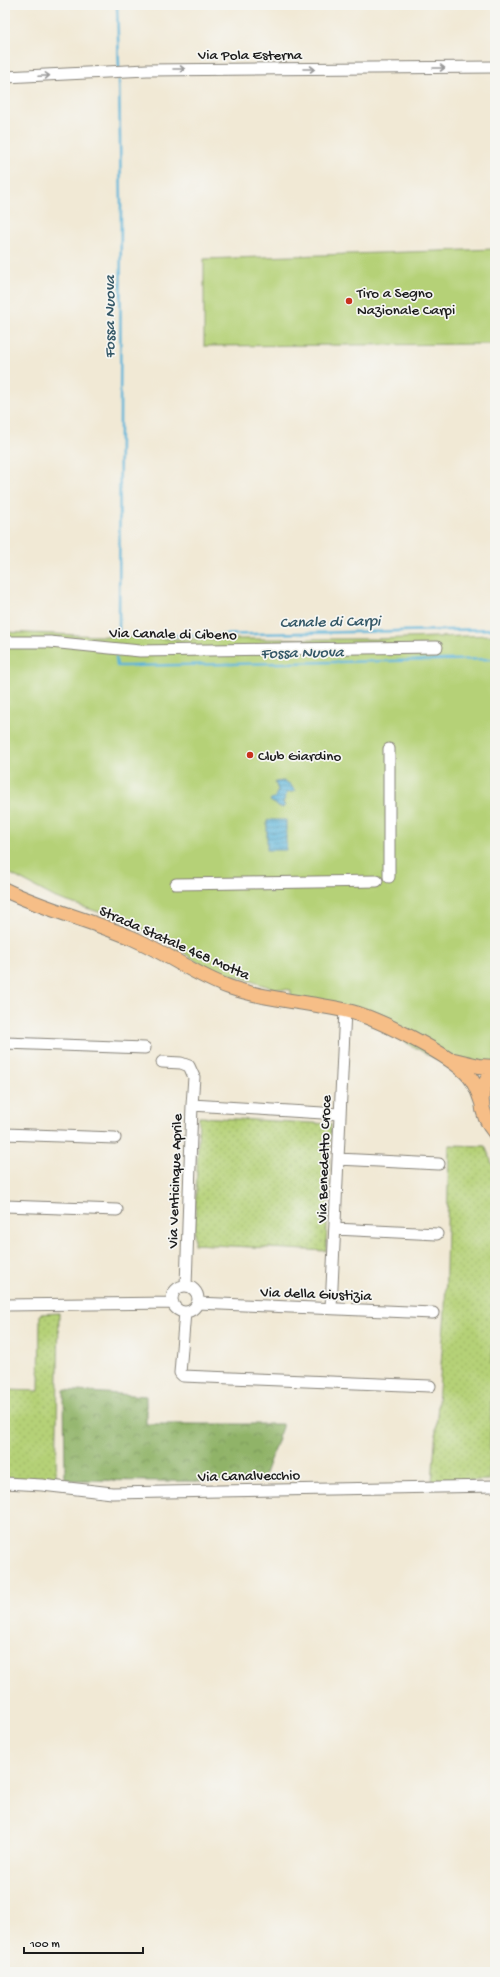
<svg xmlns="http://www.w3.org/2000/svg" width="500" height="1977" font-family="'Gochi Hand',sans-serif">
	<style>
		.forest { fill: url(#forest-crowns); stroke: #566842 }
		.park { fill: url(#park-dots); stroke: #68764a }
		.garden { fill: #b5d177; stroke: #68764a }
		.water { fill: url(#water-rules); stroke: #3c687a }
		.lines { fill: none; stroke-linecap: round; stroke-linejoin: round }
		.stream { stroke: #5cb4d9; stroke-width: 2.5 }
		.minor-casing { stroke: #868278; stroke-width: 13 }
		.major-casing { stroke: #868278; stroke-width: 16 }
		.minor { stroke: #fff; stroke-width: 11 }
		.major { stroke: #f6be87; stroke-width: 14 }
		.oneway { stroke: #999 }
		.poi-dot { fill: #c8321e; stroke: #f6f6f2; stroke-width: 1.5 }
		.labels { text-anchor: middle; stroke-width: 3.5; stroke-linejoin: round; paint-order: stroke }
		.street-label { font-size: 15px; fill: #1c1c1c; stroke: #f6f6f2 }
		.poi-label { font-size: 15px; fill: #1c1c1c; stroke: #f6f6f2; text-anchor: start }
		.water-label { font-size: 16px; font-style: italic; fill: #365968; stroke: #f6f6f2 }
	</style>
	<defs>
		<pattern id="forest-crowns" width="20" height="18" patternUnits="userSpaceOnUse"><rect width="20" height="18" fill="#90b368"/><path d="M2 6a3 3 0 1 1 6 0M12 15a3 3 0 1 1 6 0" fill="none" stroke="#759155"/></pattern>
		<pattern id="park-dots" width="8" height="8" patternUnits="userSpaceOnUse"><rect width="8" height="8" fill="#b5d177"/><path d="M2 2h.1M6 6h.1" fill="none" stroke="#9bb366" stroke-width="1.8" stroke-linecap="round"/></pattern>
		<pattern id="water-rules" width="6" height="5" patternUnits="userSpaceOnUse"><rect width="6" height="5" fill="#5cb4d9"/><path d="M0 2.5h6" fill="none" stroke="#4b92af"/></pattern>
	</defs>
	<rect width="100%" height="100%" fill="#f6f6f2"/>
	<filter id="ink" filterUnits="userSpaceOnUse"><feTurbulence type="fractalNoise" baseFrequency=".025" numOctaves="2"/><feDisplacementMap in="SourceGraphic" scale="8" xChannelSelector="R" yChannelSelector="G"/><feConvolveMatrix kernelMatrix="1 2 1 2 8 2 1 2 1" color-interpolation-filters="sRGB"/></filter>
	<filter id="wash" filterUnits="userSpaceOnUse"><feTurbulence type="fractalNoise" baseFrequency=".012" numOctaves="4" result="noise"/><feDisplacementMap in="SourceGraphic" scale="16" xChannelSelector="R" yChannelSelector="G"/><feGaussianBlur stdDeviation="0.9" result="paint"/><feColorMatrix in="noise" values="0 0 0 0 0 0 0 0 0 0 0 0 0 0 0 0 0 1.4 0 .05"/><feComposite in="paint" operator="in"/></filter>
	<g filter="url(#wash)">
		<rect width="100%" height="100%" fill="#f1e9d5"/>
		<path class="forest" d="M64,1390L146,1396V1424H282V1427L262,1482L65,1480Z"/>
		<path class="park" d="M199,1117L331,1124L326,1251L194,1244Z
			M449,1145L485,1146L495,1170V1254L489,1480L432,1482L445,1311Z
			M59,1313L56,1485L5,1481V1390L39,1391L40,1314Z"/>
		<path class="garden" d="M495,249V344L204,346V259Z
			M5,632L171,639H376L495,635V1062L467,1076L359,1017L291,1004V990L272,988L200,964L183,952L126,921L56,898L5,871Z"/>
		<path class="water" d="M283,781L290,784L295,791L287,793L283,803L285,806L282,808L270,801L271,799H274L278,790L275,782Z
			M267,820H286V850H267Z"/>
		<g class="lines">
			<path class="stream" d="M117,5L119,68
				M119,75L121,205L119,630
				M165,636L495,629
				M116,658L117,666H126L495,659"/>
		</g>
	</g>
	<g filter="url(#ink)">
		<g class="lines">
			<g class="minor-casing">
				<path id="minor" d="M5,77L147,70L495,67
					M5,642H50L140,651L437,647
					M389,877V749
					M176,884L377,881
					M5,1043L145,1048
					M162,1062L181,1063L189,1066L194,1077L192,1105
					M5,1134L115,1138
					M338,1159L439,1164
					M5,1206L117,1210
					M335,1229L437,1234
					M186,1286L192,1105L339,1114
					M172 1299a13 13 0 1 1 26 0a13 13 0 1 1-26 0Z
					M198,1303L433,1313
					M5,1305L173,1303
					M331,1308L345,1010
					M185,1312L180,1373L183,1376L430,1386
					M5,1483L42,1485L112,1493L495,1486"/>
			</g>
			<g class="major-casing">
				<path id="major" d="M5,890C46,910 90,920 132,938C165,952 195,975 229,987C267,1000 308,1002 348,1011C375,1017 451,1055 469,1076C476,1084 479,1094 482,1103
					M454,1060L479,1066L495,1067
					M495,1071C475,1088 480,1115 495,1133"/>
			</g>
			<use href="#minor" class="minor"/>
			<use href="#major" class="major"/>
		</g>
		<defs><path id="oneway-shaft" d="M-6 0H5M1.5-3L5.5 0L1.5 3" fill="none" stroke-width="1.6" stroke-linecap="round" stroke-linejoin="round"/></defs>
		<g class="oneway">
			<use href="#oneway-shaft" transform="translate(439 68)"/>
			<use href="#oneway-shaft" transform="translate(179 69)"/>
			<use href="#oneway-shaft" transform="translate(309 69)"/>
			<use href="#oneway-shaft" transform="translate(44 76) rotate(-3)"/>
		</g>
	</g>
	<g class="poi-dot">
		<circle cx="349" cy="301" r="4"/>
		<circle cx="250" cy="755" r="4"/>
	</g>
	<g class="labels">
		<g class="street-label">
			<text x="250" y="59">Via Pola Esterna</text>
			<text transform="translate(173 633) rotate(1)" y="5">Via Canale di Cibeno</text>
			<text transform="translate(175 942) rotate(24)" y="5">Strada Statale 468 Motta</text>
			<text transform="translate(323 1159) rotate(-88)" y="5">Via Benedetto Croce</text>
			<text transform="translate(174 1181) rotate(-88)" y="5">Via Venticinque Aprile</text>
			<text transform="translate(316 1293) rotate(2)" y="5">Via della Giustizia</text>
			<text transform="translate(249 1475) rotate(-1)" y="5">Via Canalvecchio</text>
		</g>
		<g class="poi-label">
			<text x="357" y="297">Tiro a Segno<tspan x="357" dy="17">Nazionale Carpi</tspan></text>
			<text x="258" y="760">Club Giardino</text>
		</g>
		<g class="water-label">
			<text transform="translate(108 317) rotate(-90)" y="6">Fossa Nuova</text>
			<text transform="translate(330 620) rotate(-1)" y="6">Canale di Carpi</text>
			<text transform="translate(302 651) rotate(-1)" y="6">Fossa Nuova</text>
		</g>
	</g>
	<rect width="500" height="1977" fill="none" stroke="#f6f6f2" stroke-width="20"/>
	<path d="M24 1947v6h119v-6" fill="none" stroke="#1c1c1c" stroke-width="2"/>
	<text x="30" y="1947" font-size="12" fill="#1c1c1c" stroke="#f6f6f2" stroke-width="3" paint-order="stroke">100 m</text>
</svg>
